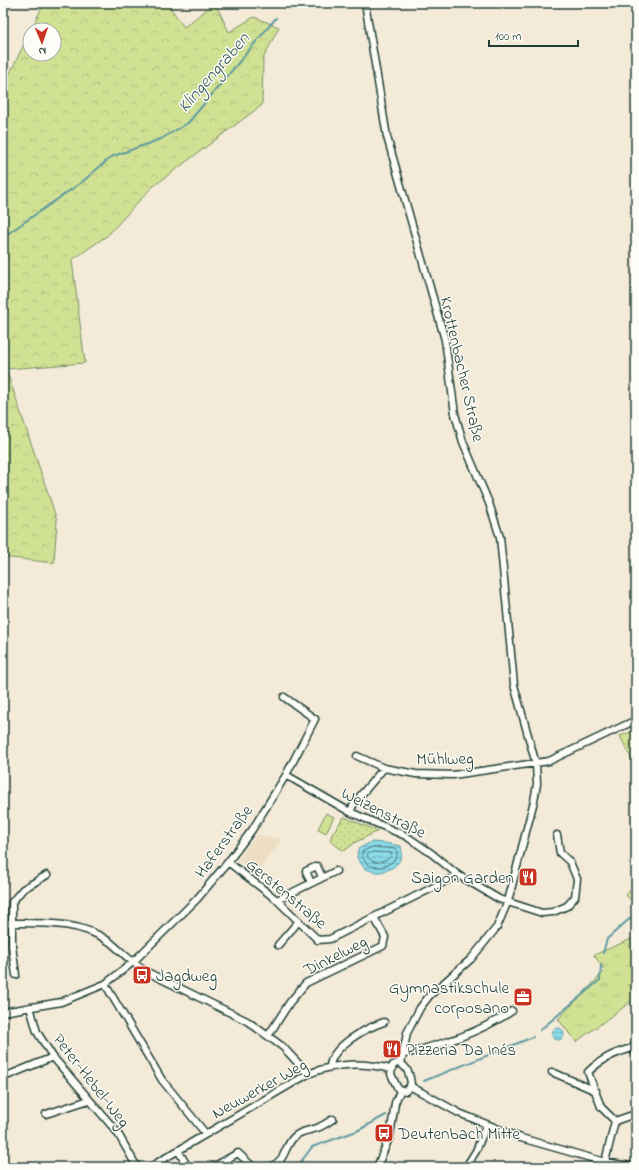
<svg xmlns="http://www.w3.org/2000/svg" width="639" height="1170" font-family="'Indie Flower',sans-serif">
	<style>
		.built { fill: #ecddc3 }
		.grass { fill: url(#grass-tufts); stroke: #788f64 }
		.forest { fill: url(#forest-crowns); stroke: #788f64 }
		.park { fill: url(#park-dots); stroke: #788f64 }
		.pitch { fill: #d1e194; stroke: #788f64 }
		.water { fill: url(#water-rules); stroke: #609ba0 }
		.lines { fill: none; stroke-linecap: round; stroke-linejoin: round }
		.shore { stroke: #4a7c7c; stroke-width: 1 }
		.stream { stroke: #609ba0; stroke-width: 2 }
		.minor-casing { stroke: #1f3d34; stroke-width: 9 }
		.minor { stroke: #fdfcf7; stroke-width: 6 }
		.labels { text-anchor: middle; stroke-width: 3; stroke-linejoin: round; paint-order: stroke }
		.street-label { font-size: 17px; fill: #1f3d34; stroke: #fdfcf7 }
		.poi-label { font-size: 17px; fill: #1f3d34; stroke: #fdfcf7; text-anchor: start }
		.water-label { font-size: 18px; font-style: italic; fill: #355c58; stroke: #fdfcf7 }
	</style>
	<defs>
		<pattern id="grass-tufts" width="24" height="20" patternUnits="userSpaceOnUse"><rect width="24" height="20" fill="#d1e194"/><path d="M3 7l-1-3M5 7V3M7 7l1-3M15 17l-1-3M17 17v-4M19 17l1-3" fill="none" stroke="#b3c280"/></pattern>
		<pattern id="forest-crowns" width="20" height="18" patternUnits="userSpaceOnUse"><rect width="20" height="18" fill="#d1e194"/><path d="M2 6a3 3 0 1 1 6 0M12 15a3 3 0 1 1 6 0" fill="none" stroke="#b3c280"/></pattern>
		<pattern id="park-dots" width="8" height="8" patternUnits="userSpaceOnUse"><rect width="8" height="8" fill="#d1e194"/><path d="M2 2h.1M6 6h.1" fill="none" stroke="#b3c280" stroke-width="1.8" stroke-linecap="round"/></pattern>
		<pattern id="water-rules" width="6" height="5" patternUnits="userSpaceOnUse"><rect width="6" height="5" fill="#8bdae8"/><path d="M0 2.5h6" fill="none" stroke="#78bcc8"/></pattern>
	</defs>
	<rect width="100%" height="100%" fill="#f3ead8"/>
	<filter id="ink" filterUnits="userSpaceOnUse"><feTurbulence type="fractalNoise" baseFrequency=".025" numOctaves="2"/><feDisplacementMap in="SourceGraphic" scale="8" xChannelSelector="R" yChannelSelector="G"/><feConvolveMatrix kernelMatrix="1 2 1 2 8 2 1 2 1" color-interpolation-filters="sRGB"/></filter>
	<g filter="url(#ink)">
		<path class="built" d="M257,835L282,839L256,874L238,860Z"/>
		<path class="grass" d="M636,730V768L620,736Z
			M636,884V906L626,895Z
			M636,937V998L576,1042L558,1019L605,971L594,955Z"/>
		<path class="forest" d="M44,3H167L184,27L215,3L229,32L254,17L279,27L263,59L262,105L151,188L108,235L72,260L85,363L6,369L57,520L54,563L3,557V102L7,79L30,32V54H54V30H31Z"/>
		<path class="park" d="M344,817L378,831L356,842L344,851L330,841L332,834Z"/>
		<path class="pitch" d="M326,813L334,817L326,833L318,829Z"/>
		<path class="water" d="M371,842L385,843L401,846C405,860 394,870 380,872C376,873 369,870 365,869L357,858L358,849Z
			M552 1034a6 6 0 1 1 12 0a6 6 0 1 1-12 0Z"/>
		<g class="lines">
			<path class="shore" d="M373,847L397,849V857C388,867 380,869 368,865L362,857V852Z
				M374,852L391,853L392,855C385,863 374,866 367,856L368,854Z"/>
			<path class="stream" d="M3,237L82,182L111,157L161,139L188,123L276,18
				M603,953L607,939L636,913
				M540,1030L600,980L601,965
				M424,1081L533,1037
				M297,1167L312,1147L357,1131L386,1115"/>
			<g class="minor-casing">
				<path id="minor" d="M365,3L387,137L445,340L455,414L463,442L489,503L500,537L514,685L536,764L537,784L534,801L508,901L497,927L471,959L430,995L420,1008L407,1033L401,1064
					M357,756L384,768L416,774L453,775L549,761L636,720
					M286,775L350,812L406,836L431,853L458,875L499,899L542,913L553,912L567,906L575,897L577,879L570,862L560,853L557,835
					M350,812L355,802L384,768
					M228,862L277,900L318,940L330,939L458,875
					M311,883L306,871L317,866L322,877
					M277,900L336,871
					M3,923C39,923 80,920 110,942C122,952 132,963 145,971L247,1021L283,1047L308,1074
					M278,945L299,921
					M16,975L12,946V902L23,889L47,875
					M105,984L162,1080L206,1134
					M30,1007L37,1032L53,1057L117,1132L137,1167
					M3,1012L61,1002L105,984L132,963L197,899L228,862L252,830L286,775L315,719L284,697
					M268,1036L290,1002L306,983L383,946L385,937L374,917
					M633,1048L636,1040
					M636,1052L633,1048C615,1052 601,1059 588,1072L601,1107L615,1121L635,1114L636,1110
					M402,1055C444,1043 475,1035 512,1011
					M398,1063C407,1065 410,1075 411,1084L406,1091L398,1089L391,1074L393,1065Z
					M330,1066C332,1046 366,1028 384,1022
					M552,1072L596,1091
					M9,1075L53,1057
					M410,1086L459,1113L521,1138L605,1162L636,1167
					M46,1114L89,1100
					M179,1152L188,1167
					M605,1162L615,1121
					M150,1167L308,1074C336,1063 361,1062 391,1069
					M213,1167L238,1153L253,1167
					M270,1167C287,1160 283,1148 294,1137C301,1130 309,1131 317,1128C323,1126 328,1122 333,1119
					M377,1167L390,1136L395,1103L400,1091
					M466,1167L476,1151L486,1126"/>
			</g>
			<use href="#minor" class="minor"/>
		</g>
	</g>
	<defs>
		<g id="restaurant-square" transform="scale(1)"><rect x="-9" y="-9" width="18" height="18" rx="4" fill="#c8321e" stroke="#fdfcf7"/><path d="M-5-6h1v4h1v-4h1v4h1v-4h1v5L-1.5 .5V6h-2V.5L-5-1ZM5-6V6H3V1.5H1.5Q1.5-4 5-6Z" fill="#fff"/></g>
		<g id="bus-square" transform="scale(1)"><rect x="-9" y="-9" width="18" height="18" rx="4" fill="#c8321e" stroke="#fdfcf7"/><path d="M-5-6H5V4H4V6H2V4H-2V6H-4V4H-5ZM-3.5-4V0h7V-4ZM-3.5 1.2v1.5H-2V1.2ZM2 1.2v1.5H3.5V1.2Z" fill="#fff"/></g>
		<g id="office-square" transform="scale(1)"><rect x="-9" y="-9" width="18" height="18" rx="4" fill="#c8321e" stroke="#fdfcf7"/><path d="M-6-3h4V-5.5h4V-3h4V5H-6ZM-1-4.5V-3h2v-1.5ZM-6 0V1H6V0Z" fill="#fff"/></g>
	</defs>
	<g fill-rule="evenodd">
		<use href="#restaurant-square" x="528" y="877"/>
		<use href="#bus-square" x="142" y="975"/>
		<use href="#office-square" x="523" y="997"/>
		<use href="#restaurant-square" x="392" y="1049"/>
		<use href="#bus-square" x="384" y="1133"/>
	</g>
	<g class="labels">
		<g class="street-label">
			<text transform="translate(463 369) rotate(77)" y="6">Krottenbacher Straße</text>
			<text transform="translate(445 758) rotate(-1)" y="6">Mühlweg</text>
			<text transform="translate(384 812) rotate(27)" y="6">Weizenstraße</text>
			<text transform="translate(223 841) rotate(-54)" y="6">Haferstraße</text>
			<text transform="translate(287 893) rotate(40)" y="6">Gerstenstraße</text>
			<text transform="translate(335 955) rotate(-27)" y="6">Dinkelweg</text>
			<text transform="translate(92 1080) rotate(52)" y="6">Peter-Hebel-Weg</text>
			<text transform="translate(259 1088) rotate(-29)" y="6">Neuwerker Weg</text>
		</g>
		<g class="poi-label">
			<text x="514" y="883" text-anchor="end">Saigon Garden</text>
			<text x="156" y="981">Jagdweg</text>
			<text x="509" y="993" text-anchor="end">Gymnastikschule<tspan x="509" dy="20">corposano</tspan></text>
			<text x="406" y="1055">Pizzeria Da Inés</text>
			<text x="398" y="1139">Deutenbach Mitte</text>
		</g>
		<g class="water-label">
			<text transform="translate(213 72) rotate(-49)" y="6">Klingengraben</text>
		</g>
	</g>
	<rect width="639" height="1170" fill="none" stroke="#fdfcf7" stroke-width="16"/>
	<rect x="8" y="8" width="623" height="1154" fill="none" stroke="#1f3d34" stroke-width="1.5" filter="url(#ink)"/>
	<g transform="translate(42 42) rotate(178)"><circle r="19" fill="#fdfcf7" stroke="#a4b0a9"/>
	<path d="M0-3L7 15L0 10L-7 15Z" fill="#c8321e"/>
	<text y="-6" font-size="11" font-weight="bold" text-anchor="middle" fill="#1f3d34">N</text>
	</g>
	<path d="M489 40v6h89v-6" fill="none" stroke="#1f3d34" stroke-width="2"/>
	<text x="495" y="40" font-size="12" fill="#1f3d34" stroke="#fdfcf7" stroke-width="3" paint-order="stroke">100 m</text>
</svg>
